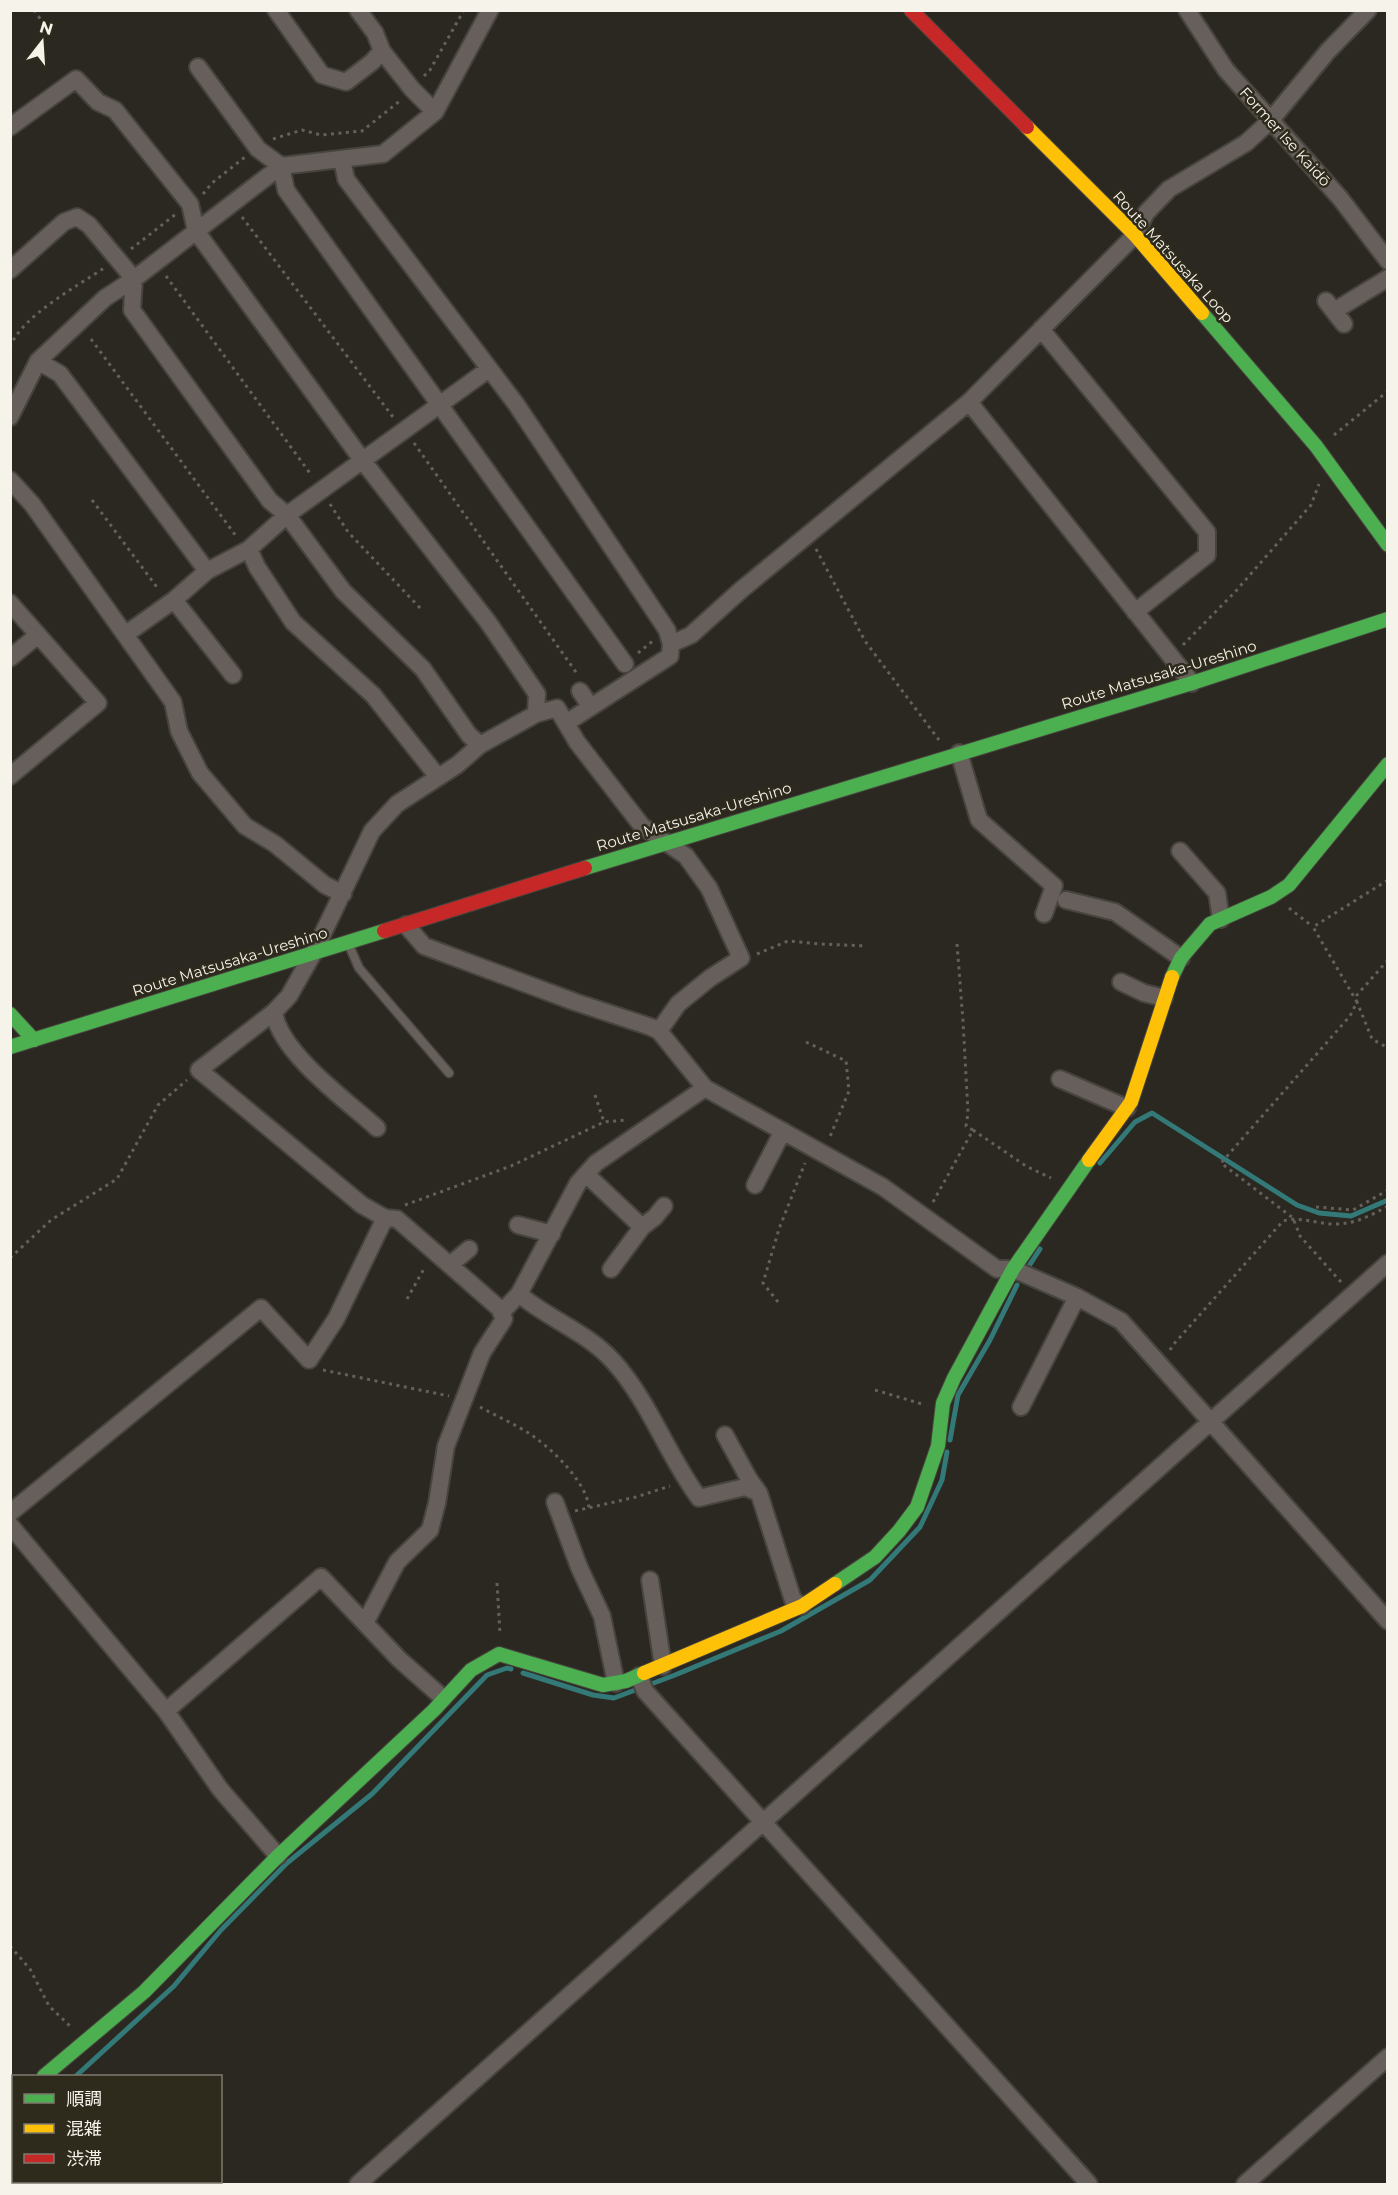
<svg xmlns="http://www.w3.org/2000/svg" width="1398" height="2195" font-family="Montserrat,'Noto Sans JP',sans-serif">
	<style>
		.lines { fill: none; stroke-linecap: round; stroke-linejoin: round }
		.stream { stroke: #327978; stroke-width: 5 }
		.lane-casing { stroke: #46443d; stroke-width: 11 }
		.street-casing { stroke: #46443d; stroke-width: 20 }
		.fast-casing { stroke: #46443d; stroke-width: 16 }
		.slow-casing { stroke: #46443d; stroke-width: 16 }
		.jam-casing { stroke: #46443d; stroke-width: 16 }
		.path { stroke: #66605c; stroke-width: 3; stroke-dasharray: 3 4.5; stroke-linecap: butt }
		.lane { stroke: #675f5c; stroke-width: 8 }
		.street { stroke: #675f5c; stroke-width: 16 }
		.fast { stroke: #4caf50; stroke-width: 14 }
		.slow { stroke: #ffc107; stroke-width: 14 }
		.jam { stroke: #c62828; stroke-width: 14 }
		.labels { text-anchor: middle; stroke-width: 5; stroke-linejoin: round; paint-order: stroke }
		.street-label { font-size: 15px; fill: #f6f3ea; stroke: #2e2a1c }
	</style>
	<rect width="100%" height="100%" fill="#2a2820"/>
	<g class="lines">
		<path class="stream" d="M1100,1163L1135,1122L1152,1113L1297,1205L1319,1213L1351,1216L1388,1200
			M1025,1272L1040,1249
			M950,1440L958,1395L990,1340L1017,1285
			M523,1673L593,1695L614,1698L675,1675L781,1631L870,1580L920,1527L942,1480L947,1452
			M76,2076L174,1986L221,1930L287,1863L372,1794L487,1675L507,1668L511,1669"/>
		<g class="lane-casing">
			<path id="lane" d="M348,943L359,968L449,1073"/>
		</g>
		<g class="street-casing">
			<path id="street" d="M276,10L322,75L346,82L372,62L382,51
				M358,10L375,33L382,51L412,89L435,112
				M1187,10L1226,70L1340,198L1388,261
				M198,67L258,149L281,166L286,190L625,664
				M10,127L76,79L98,102L115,110L190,204L196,231L363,461L488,622L537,694L536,714
				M342,159L346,179L516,404L667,630L671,644
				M10,270L64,222L77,217L89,225L134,279L132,310L270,501L287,515L343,591L423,669L469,735L480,745
				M1326,301L1344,324
				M1334,311L1388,278
				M1041,329L1207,532V555L1135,612
				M38,361L60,374L207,571L174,600L126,634
				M969,402L1192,683
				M10,417L38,361L105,298L134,279L281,166L383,154L435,112L490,10
				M10,480L32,504L173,702L179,731L200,773L245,826L275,844L325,885L343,894
				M249,549L257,567L293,622L373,695L438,777
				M207,571L249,549L287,515L489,369
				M174,600L233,675
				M10,603L98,703L10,776
				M10,658L38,635
				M580,691L591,707
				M566,723L670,656L671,644L691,635L741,590L969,402L1135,235L1146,213L1169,189L1246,143L1270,121L1328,51L1368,10
				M959,753L979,820L1054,886L1044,914
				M1180,851L1217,893L1221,919
				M1066,900L1115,912L1181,958
				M406,925L424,946L575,1002L651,1027L659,1031L705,1088L883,1187L997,1269H1013L1077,1297L1121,1321L1388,1621
				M1121,982L1144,993L1164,998
				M274,1012C280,1053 346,1100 377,1128
				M1060,1079L1127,1108
				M586,1174L642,1227L655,1217L664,1206
				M755,1185L783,1131
				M518,1225L552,1234
				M450,1265L469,1249
				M611,1269L642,1227
				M519,1294C548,1319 587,1332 613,1361C650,1402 667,1455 699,1498L745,1487L759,1493L793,1600L802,1606
				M501,1313L519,1294L578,1183L596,1163L705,1088
				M1021,1407L1077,1297
				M725,1435L749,1479L759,1493
				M555,1502L579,1567L602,1616L616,1683
				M10,1513L261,1308L309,1360L336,1319L385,1218L362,1205L199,1070L274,1012L289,996L314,952L372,831L397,804L457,765L480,745L536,714L557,708L577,742L642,826L686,856L709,888L741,958L710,978L678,1004L659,1031
				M10,1525L166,1711L220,1789L278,1856
				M650,1580L663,1666
				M365,1623L397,1562L430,1530L437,1503L446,1446L482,1353L504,1319L500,1309L397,1219L385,1218
				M639,1676L645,1691L1089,2184
				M166,1711L321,1577L399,1659L443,1698
				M10,2105L14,2103
				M10,2143L14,2146
				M46,2182L49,2184
				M358,2184C702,1878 1044,1570 1388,1263
				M1245,2184L1388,2057"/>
		</g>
		<g class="fast-casing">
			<path id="fast" d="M1202,313L1316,446L1388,545
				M585,868L1192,683L1388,619
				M1172,977L1181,958L1210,924L1271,897L1289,885L1388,764
				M10,1014L34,1040
				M10,1047L384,931
				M835,1584L875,1557L899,1531L917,1507L938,1446L943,1403L954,1378L1013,1269L1089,1160
				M44,2076L144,1992L278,1856L434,1710L471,1670L499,1654L603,1685L626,1681L644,1673"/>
		</g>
		<g class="slow-casing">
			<path id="slow" d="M1027,127L1135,235L1202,313
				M1089,1160L1131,1102L1172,977
				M644,1673L802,1606L835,1584"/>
		</g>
		<g class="jam-casing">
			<path id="jam" d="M911,10L1027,127
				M384,931L585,868"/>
		</g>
		<path class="path" d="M34,10L49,31
			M424,76L430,70L464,10
			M273,139L302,130L321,135L362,131L401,100
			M203,194L212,183L245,157
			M242,217L393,417
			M131,249L176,214
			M166,276L312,476
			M91,339L236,536
			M10,347C22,316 76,287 104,268
			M1334,435L1388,391
			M414,443L578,675
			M92,500L159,590
			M330,504L348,532L421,609
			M816,549L865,641L939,740
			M1183,645L1235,592L1311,505L1319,484
			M638,653L654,640
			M1289,908L1312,926
			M757,954L788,941L821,944L866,946
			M1388,960L1357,995V1002L1372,1039L1388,1048
			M806,1042L846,1061L849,1091L829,1139
			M595,1095L604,1122
			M973,1130L1026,1166L1051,1178
			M933,1202L973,1130L966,1126L968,1113L963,1021L957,944
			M405,1205L511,1166L604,1122L628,1120
			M1316,1207L1353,1210L1388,1190
			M10,1258L51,1220L117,1179L158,1105L187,1080
			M1341,1282L1300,1236L1293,1218L1221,1163L1350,1016L1357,1002L1313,927L1388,880
			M407,1299L425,1267
			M778,1302L763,1283L779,1229L805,1163
			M1170,1350L1173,1345L1283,1221C1301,1216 1317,1224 1335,1224C1355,1224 1370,1216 1388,1206
			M323,1370L449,1396
			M875,1390L922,1404
			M480,1407C498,1417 520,1426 537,1439C556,1453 587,1484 589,1508
			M575,1511L636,1497L670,1486
			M497,1583L500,1634
			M10,1946L30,1969L49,2006L71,2027"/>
		<use href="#lane" class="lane"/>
		<use href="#street" class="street"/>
		<use href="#fast" class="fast"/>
		<use href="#slow" class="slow"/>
		<use href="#jam" class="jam"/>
	</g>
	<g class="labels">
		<g class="street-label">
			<text transform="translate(1285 137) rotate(48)" y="5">Former Ise Kaidō</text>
			<text transform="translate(1173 257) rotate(48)" y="5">Route Matsusaka Loop</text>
			<text transform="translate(1159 675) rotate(-17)" y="5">Route Matsusaka-Ureshino</text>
			<text transform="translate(694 817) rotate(-17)" y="5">Route Matsusaka-Ureshino</text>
			<text transform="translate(230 962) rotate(-17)" y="5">Route Matsusaka-Ureshino</text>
		</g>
	</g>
	<rect width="1398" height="2195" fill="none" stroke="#f6f3ea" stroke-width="24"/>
	<rect x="12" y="2075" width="210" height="108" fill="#2e2a1c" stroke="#7e7a6e" stroke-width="1.5"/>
	<rect x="24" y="2094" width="30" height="9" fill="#4caf50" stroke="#7e7a6e" stroke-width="1.5"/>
	<text x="66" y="2105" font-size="18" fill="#f6f3ea">順調</text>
	<rect x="24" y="2124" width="30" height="9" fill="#ffc107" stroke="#7e7a6e" stroke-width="1.5"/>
	<text x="66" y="2135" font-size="18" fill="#f6f3ea">混雑</text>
	<rect x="24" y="2154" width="30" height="9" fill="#c62828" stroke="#7e7a6e" stroke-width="1.5"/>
	<text x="66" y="2165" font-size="18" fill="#f6f3ea">渋滞</text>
	<g transform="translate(42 42) rotate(17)" stroke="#2e2a1c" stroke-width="4.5" paint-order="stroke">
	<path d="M0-4.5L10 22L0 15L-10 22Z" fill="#f6f3ea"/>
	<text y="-9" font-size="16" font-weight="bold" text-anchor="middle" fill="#f6f3ea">N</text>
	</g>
</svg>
